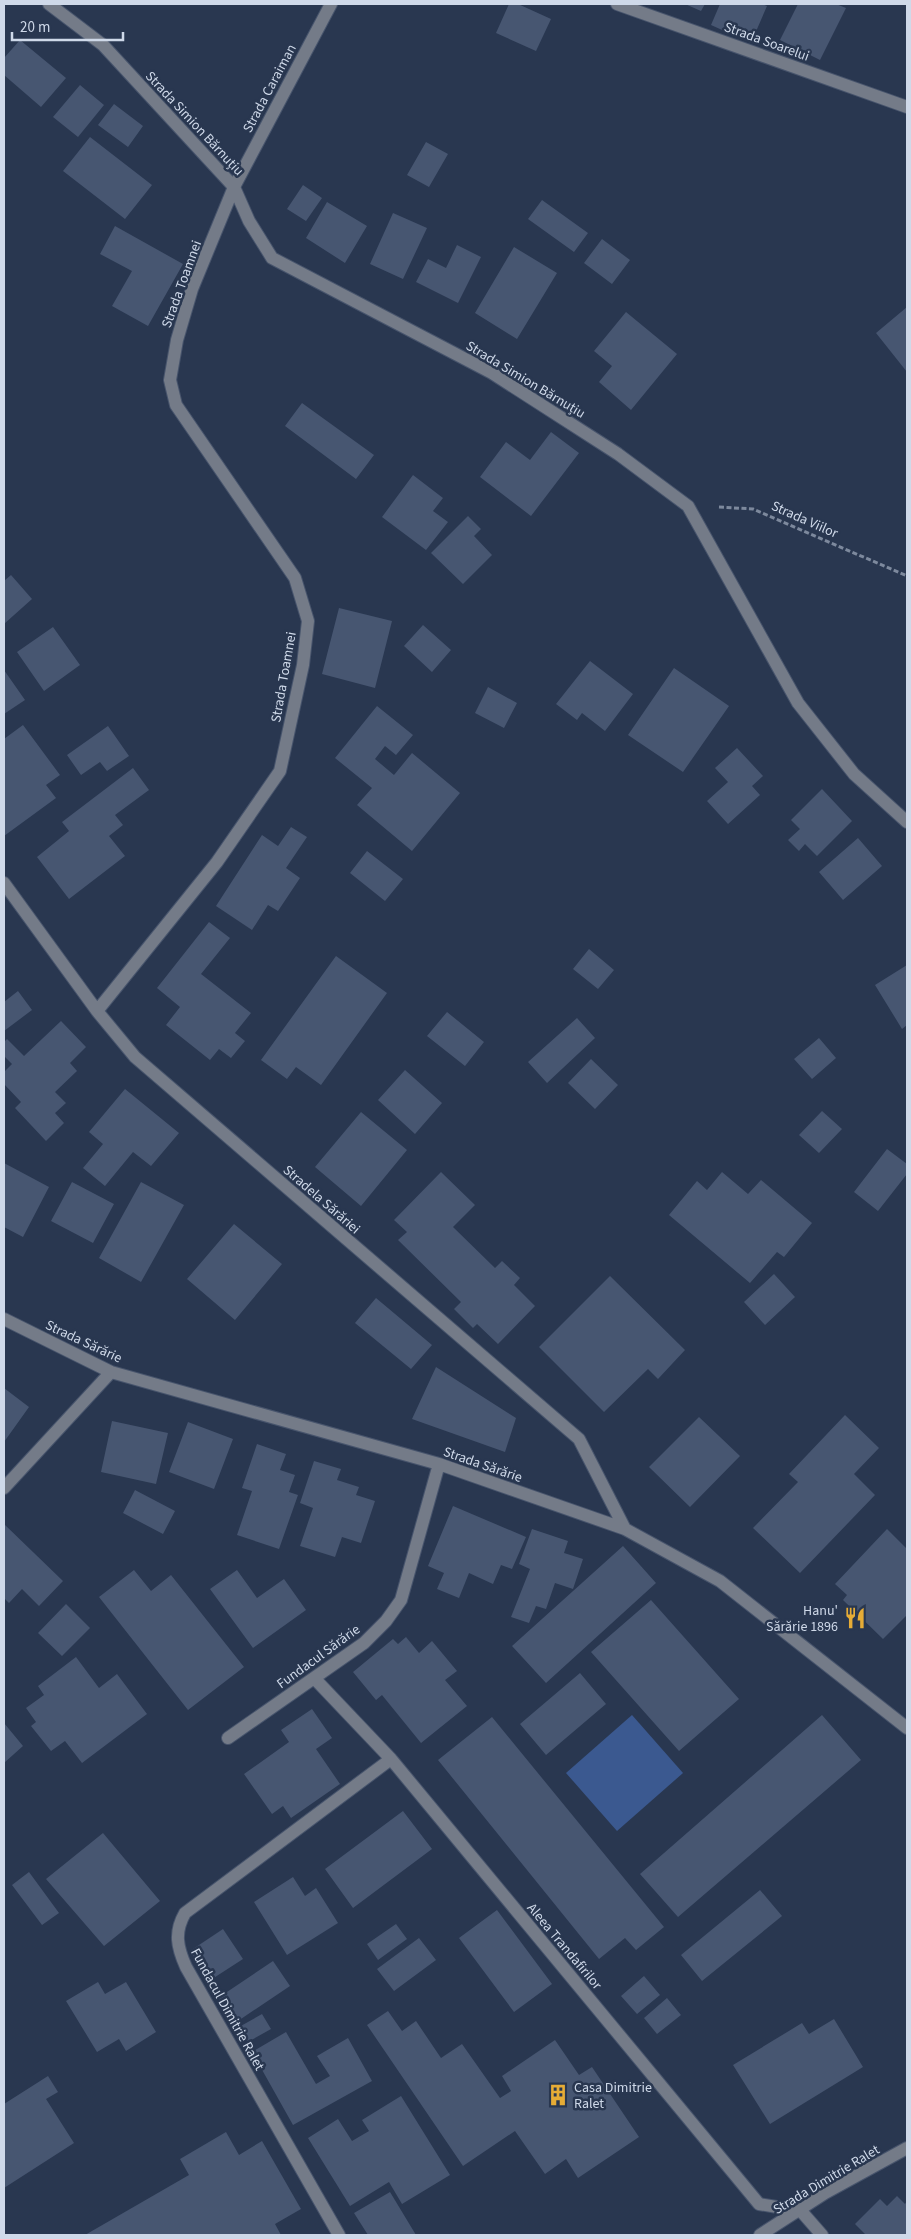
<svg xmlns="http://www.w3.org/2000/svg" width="911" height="2239" font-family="'Source Sans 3',sans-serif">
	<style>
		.green { fill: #3b5990 }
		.building { fill: #475671 }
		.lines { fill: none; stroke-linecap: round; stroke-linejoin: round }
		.minor-casing { stroke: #47546c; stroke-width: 14 }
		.path { stroke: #7d899d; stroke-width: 3; stroke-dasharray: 5 2.5; stroke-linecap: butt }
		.minor { stroke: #747b88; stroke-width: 12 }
		.labels { text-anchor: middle; stroke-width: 5; stroke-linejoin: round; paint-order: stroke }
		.street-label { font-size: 14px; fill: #cfd9e9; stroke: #293750 }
		.poi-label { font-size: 14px; fill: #cfd9e9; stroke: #293750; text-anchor: end }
	</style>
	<rect width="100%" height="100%" fill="#293750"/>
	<path class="green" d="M632,1715L683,1773L617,1831L566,1773Z"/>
	<path class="building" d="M509,4H518L551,19L536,51L496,33Z
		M685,4H705L701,11Z
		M720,4H762L767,6L751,43L711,25Z
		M798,4H836L846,8L820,60L780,40Z
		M20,40L66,78L41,107L4,75V58Z
		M80,85L104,105L78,137L53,117Z
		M114,104L143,126L128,147L98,125Z
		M90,137L152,185L125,219L63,171Z
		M426,142L448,154L429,187L407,175Z
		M303,185L322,198L306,221L287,209Z
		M542,200L588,233L574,252L528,219Z
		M327,202L367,226L345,263L306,238Z
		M393,213L427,228L403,279L370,264Z
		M115,226L183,264L148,326L112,306L132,271L100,254Z
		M602,239L630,260L612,284L584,263Z
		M457,245L481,257L458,303L416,282L428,259L446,268Z
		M514,247L557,273L517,339L475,313Z
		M907,307V372L876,333Z
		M626,312L677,354L631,410L599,382L612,366L594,351Z
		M302,403L374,455L356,479L285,426Z
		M551,432L579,453L531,516L480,477L506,442L530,460Z
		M413,475L443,498L433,511L448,522L426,550L382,517Z
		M468,516L481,529L474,536L492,555L463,584L431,553Z
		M11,575L32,599L4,624V581Z
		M339,608L392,621L375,688L322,674Z
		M423,625L451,650L432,672L404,646Z
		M53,627L80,665L44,691L17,652Z
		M590,661L633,694L605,731L582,713L577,720L556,704Z
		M674,668L729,706L683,772L628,735Z
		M4,670L25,700L4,714Z
		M488,687L517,703L504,728L475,713Z
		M377,706L413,735L396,755L385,746L375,759L394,775L412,753L460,793L412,851L357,805L372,788L335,758Z
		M23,725L60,775L46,785L56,798L4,836V739Z
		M108,726L129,756L107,771L100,762L81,775L67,755Z
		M737,748L763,776L752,786L760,795L728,824L707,801L728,782L715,768Z
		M133,768L149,790L115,815L123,825L109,836L125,856L69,899L37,857L69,831L62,822Z
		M822,789L852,821L817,856L805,844L799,851L788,840L800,829L791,820Z
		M291,827L307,837L286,868L300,878L278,911L268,905L252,930L216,906L262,835L278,846Z
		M858,838L882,866L843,900L819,872Z
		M367,851L403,879L385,901L350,873Z
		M209,922L230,938L201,974L251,1013L235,1033L245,1041L231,1058L219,1049L210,1060L166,1025L180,1007L157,988Z
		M589,949L614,970L598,989L573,969Z
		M336,956L387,993L321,1085L296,1067L287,1079L261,1060Z
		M907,965V1025L902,1029L875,985Z
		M18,991L32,1010L4,1031V1002Z
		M447,1012L484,1042L465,1066L427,1036Z
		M577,1018L595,1038L547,1083L528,1062Z
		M61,1021L86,1047L70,1063L77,1071L55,1092L66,1103L55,1113L64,1123L46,1141L15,1108L21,1102L4,1084V1072L12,1064L4,1056V1042L7,1039L24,1056Z
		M819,1038L836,1058L812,1079L794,1059Z
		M591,1059L618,1085L595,1109L568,1083Z
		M405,1070L442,1103L415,1134L378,1100Z
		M125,1089L179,1133L151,1166L133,1152L105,1186L83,1168L103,1144L89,1132Z
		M822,1111L842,1129L819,1153L799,1135Z
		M361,1112L407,1150L361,1206L315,1167Z
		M887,1149L907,1164V1174L878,1211L854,1192Z
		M4,1163L49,1187L23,1237L4,1227Z
		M441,1172L475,1205L453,1227L495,1268L502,1261L520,1278L514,1285L535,1306L498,1344L477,1324L473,1328L454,1309L461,1302L398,1240L407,1232L394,1220Z
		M722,1172L748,1194L761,1180L812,1223L784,1257L777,1252L750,1283L669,1215L697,1181L707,1190Z
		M72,1182L114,1204L93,1243L51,1221Z
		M141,1182L184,1205L141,1282L99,1258Z
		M234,1224L282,1264L235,1320L187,1279Z
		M774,1274L795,1297L765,1325L744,1302Z
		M610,1276L685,1350L658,1379L648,1369L604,1412L539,1347Z
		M376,1298L432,1345L411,1369L355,1323Z
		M436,1367L516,1418L505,1452L412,1419Z
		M4,1388L29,1407L4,1442Z
		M845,1415L879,1448L854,1474L875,1495L800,1573L753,1528L798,1482L789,1474Z
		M699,1417L740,1456L690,1507L649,1467Z
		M112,1421L168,1433L156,1484L101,1472Z
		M188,1422L233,1439L214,1489L169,1472Z
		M257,1444L286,1454L280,1470L295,1475L289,1492L298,1495L279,1549L237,1535L252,1491L242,1488Z
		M314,1461L341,1469L337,1480L359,1487L356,1495L375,1501L361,1543L342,1537L335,1557L300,1546L313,1508L300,1503Z
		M135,1490L175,1511L163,1534L123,1513Z
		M453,1506L526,1537L512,1569L501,1565L493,1584L469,1573L459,1598L437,1589L444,1573L428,1566Z
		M4,1524L63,1581L39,1606L22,1589L9,1603L4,1598Z
		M532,1529L568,1541L564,1553L583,1559L573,1589L555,1583L546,1609L536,1606L529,1623L511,1617L530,1569L519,1564Z
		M887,1529L907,1549V1615L883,1639L843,1600L847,1595L835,1584Z
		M623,1546L656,1583L546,1683L512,1646Z
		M134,1570L151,1591L171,1575L244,1667L188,1710L99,1597Z
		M237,1570L257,1598L284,1579L306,1610L253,1648L210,1589Z
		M651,1600L739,1699L679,1751L591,1652Z
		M66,1604L90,1628L62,1656L38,1633Z
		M406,1637L419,1653L432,1641L457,1671L445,1680L467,1706L421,1743L382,1695L376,1700L353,1672L393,1639L398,1644Z
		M76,1657L99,1688L117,1674L147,1714L82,1763L65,1741L51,1751L31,1726L36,1722L26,1708L44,1695L38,1686Z
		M580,1673L606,1704L546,1755L520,1724Z
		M312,1709L332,1738L316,1749L340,1784L291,1818L283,1806L272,1814L244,1774L289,1742L281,1730Z
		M822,1715L861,1760L678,1917L640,1874Z
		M492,1717L664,1927L636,1950L625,1938L599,1959L438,1760Z
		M4,1723L23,1746L4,1763Z
		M403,1811L432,1849L353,1908L325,1869Z
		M103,1833L160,1901L104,1946L46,1879Z
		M29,1872L59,1913L42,1925L12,1885Z
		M293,1877L305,1896L316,1888L338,1923L287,1955L254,1902Z
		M760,1890L782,1916L702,1981L681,1955Z
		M497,1910L552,1984L514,2012L459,1938Z
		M396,1924L407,1939L378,1960L367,1944Z
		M223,1929L243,1959L209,1981L190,1951Z
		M419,1938L436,1960L394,1991L377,1969Z
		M273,1961L290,1986L235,2023L218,1998Z
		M644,1976L660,1995L637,2014L621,1996Z
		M98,1982L105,1994L126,1982L156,2032L126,2051L119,2039L97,2052L66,2001Z
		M667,1998L681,2015L657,2034L644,2018Z
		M388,2011L402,2031L416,2021L441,2058L462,2044L500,2098L511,2091L502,2076L555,2040L579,2075L592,2067L639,2137L578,2178L566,2159L545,2174L515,2131L463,2166L367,2025Z
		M262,2014L271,2029L248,2042L239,2027Z
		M834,2019L863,2067L770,2124L733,2065L802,2023L809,2034Z
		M286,2032L316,2084L330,2076L317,2056L348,2038L372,2081L293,2125L252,2052Z
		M48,2076L58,2092L46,2099L74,2143L4,2188V2104Z
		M401,2096L450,2175L402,2204L389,2182L350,2206L308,2138L338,2119L352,2141L369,2131L362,2120Z
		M226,2132L239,2155L262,2141L301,2209L275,2224L281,2235H85L189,2175L180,2159Z
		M390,2192L416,2235H368L354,2213Z
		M897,2196L905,2204L907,2201V2235H866L855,2224L880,2199L887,2206Z"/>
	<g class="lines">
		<g class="minor-casing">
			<path id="minor" d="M49,4L103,45L234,187L249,221L272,258L492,373L618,454L688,506L798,703L854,774L907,822
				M617,4L907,107
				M4,883L97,1011L135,1057L579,1439L625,1529
				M97,1011L217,862L280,771L303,665L308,621L295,578L176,405L170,380L177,340L192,289L234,187L331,4
				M4,1319L111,1372L439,1464L625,1529L720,1581L907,1728
				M4,1488L111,1372
				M315,1679L391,1759L759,2204L801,2211L822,2235
				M228,1738L364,1643L386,1621L401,1600L439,1464
				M339,2235L186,1967C177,1947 174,1932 185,1913L391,1759
				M760,2235L825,2193L907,2148"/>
		</g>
		<path class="path" d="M719,507L753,509L907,576"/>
		<use href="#minor" class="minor"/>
	</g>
	<defs>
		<g id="restaurant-bare" transform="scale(1.725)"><path d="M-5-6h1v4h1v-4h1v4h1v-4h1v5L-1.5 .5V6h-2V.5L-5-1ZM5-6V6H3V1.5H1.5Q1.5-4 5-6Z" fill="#e6ac36" stroke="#293750" stroke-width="2.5" paint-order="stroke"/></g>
		<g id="building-bare" transform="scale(1.725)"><path d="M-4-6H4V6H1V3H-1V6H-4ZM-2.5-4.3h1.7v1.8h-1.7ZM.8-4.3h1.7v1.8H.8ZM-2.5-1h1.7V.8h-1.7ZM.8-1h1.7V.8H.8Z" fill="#e6ac36" stroke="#293750" stroke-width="2.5" paint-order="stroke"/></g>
	</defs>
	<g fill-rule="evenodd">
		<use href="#restaurant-bare" x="855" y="1618"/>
		<use href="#building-bare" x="558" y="2095"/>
	</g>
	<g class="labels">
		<g class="street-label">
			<text transform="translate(767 41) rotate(20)" y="5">Strada Soarelui</text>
			<text transform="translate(269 88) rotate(-62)" y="5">Strada Caraiman</text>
			<text transform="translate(195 123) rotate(47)" y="5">Strada Simion Bărnuțiu</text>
			<text transform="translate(181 284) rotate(-70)" y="5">Strada Toamnei</text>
			<text transform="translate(526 379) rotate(31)" y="5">Strada Simion Bărnuțiu</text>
			<text transform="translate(805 519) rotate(24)" y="5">Strada Viilor</text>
			<text transform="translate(283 677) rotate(-80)" y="5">Strada Toamnei</text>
			<text transform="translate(322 1199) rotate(41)" y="5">Stradela Sărăriei</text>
			<text transform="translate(84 1341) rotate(25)" y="5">Strada Sărărie</text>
			<text transform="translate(483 1464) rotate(19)" y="5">Strada Sărărie</text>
			<text transform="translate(318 1656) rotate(-36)" y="5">Fundacul Sărărie</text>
			<text transform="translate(565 1946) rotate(50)" y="5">Aleea Trandafirilor</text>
			<text transform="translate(228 2009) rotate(61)" y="5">Fundacul Dimitrie Ralet</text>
			<text transform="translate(826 2179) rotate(-31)" y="5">Strada Dimitrie Ralet</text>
		</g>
		<g class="poi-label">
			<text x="838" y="1615">Hanu'<tspan x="838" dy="16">Sărărie 1896</tspan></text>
			<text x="574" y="2092" text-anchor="start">Casa Dimitrie<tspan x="574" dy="16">Ralet</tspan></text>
		</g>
	</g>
	<rect width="911" height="2239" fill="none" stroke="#cfd9e9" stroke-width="10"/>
	<path d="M12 32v8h111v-8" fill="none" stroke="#cfd9e9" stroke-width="2.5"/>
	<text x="20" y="32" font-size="15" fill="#cfd9e9" stroke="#293750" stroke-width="4" paint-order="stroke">20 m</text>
</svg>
